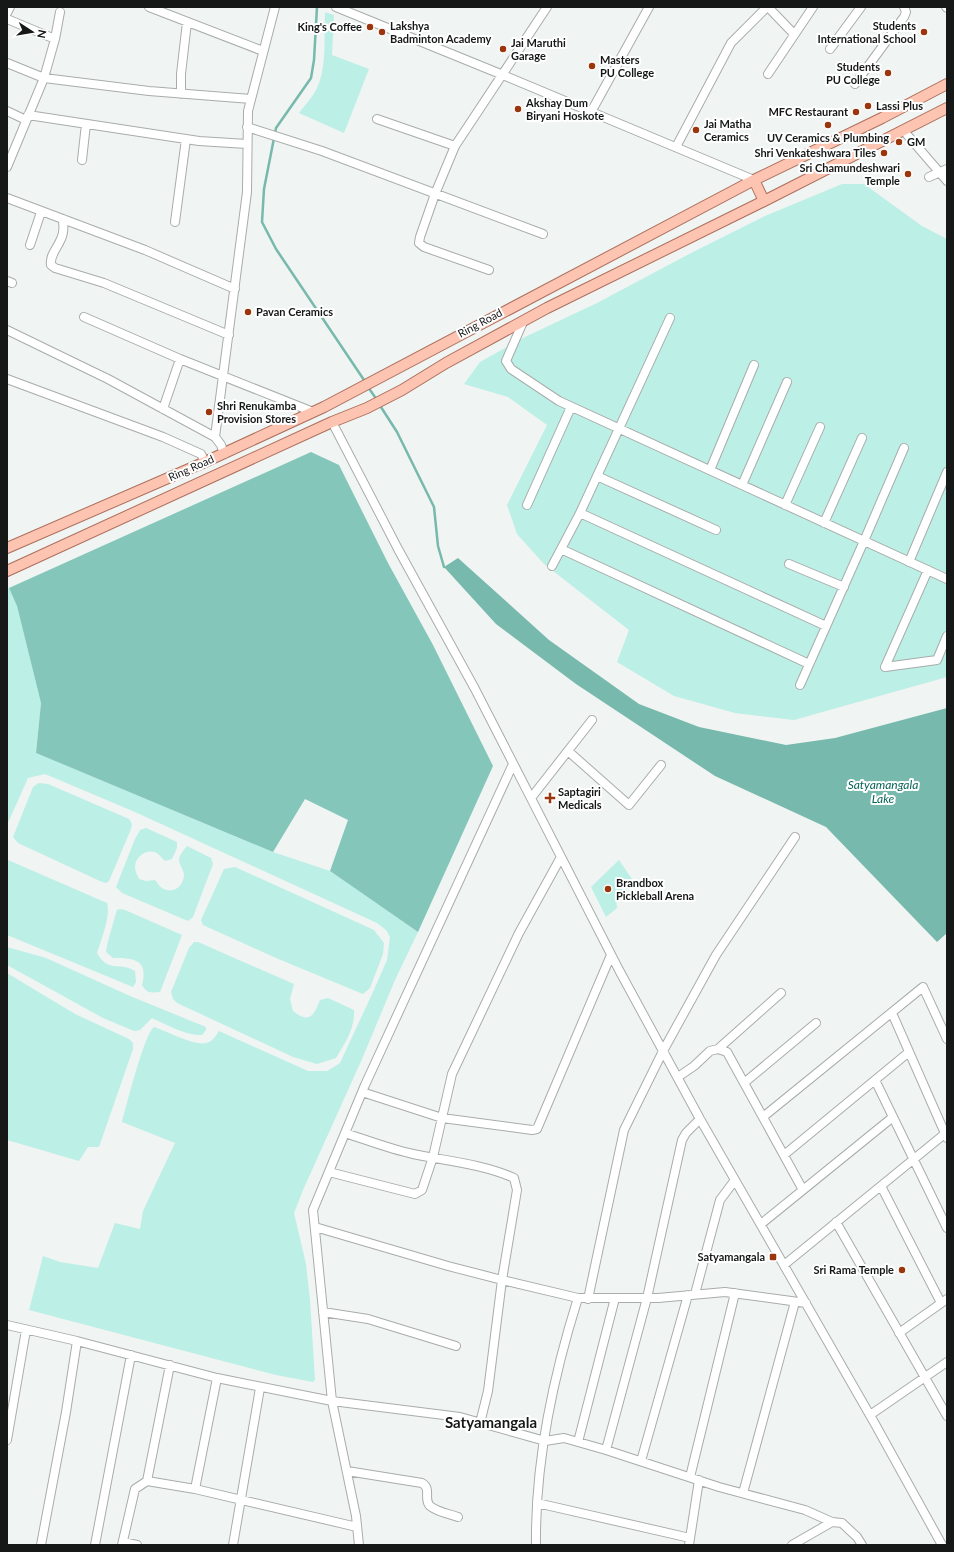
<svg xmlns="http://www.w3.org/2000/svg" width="954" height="1552" font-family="Lato,sans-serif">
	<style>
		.green { fill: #bcefe5 }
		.forest { fill: #84c6ba }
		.water { fill: #77b9ad }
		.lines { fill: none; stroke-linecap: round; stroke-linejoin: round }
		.stream { stroke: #77b9ad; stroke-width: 2.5 }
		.minor-casing { stroke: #a8acab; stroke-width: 10 }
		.major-casing { stroke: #ac6e5a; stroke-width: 12 }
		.minor { stroke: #fff; stroke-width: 8 }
		.major { stroke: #fdc4b2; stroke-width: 10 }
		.poi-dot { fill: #9b350d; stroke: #fff; stroke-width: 1.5 }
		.labels { text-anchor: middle; stroke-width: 4; stroke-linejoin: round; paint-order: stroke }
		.poi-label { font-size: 11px; font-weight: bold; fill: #161717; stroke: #fff; text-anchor: start }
		.street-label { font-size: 11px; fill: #161717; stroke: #fff }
		.water-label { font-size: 12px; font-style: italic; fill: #07655a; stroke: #fff }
		.district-label { font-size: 15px; font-weight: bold; fill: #161717; stroke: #fff }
	</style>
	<rect width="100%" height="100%" fill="#f0f4f3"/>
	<path class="green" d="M325,12L334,15L332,55L369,69L344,133L299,113C305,105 313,97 317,88C327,67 324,35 325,12Z
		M842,184H864L922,226L947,239V677L794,720L735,713L674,696L617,662L629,630L544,564L517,534L507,505L547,425L508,397L464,384L480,362L525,337L597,303L693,252L765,216Z
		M9,588L17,606L41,703L36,753L273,852L330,871L418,932L395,980L362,1059L303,1190L294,1213L306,1264L310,1300L315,1380L313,1382L276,1375L29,1310L43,1256L60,1262L98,1268L115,1223L140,1229L143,1211L175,1143L122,1122C126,1107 145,1032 154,1027C168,1031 199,1050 211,1041C214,1039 217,1034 219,1031L308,1071H327L334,1067L340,1063L373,992L387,960L390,937L386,930L377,923L135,812L45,774L28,778L7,825V589Z
		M39,783L48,784L129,819L132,824L131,829L109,881L106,883L102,882L18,843L13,837L33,787Z
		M146,828L177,842V848L172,859L165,861C162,859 161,856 158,854C149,847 135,856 135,867C135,871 137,875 139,879L146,881L155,880C158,883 160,888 164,889C174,894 184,885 184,875C184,870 179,865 179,860C180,854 183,851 187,846L211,858L213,864L193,917L188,921L122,893L116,887L135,839L140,830Z
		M8,860L107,903C111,916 101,940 97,953C109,974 120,961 135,971L136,982L133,987L7,935Z
		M619,860L634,882L616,900L617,908L606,917L591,887Z
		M235,867L374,930L384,943L383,954L370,988L363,994L276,958L203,925L201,920L224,869Z
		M120,909L125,910L182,935L160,992C150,993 147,993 142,985C149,959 133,958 113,958L106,952L108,941L116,913L117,910Z
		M194,942H198L294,984L290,999L293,1011C309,1024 314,1016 320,1000L328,998L354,1010C355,1029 345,1043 336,1058L317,1064L293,1057L177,1003L173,999L171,992L189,948Z
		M7,947L46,958L130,996L206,1027V1030L202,1035C187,1036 165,1024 152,1018L140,1030L134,1031L103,1018L7,965Z
		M7,973L75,1014L129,1039L133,1043V1049L99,1147H88L79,1161L7,1140Z"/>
	<path class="forest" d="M311,452L339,465L388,563L433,645L493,766L418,932L330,871L348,820L305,799L273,852L36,753L41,703L17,606L9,588Z"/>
	<path class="water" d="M458,558L549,640L639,704L699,727L786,745L835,738L947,708V933L937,942L826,827L715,776L576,684L496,624L444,567Z"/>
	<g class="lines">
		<path class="stream" d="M317,7L314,60L311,78L276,128L264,189L262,222L276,249L366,383
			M368,387L377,400
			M379,404L397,432L434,507L438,546L444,567"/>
		<g class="minor-casing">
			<path id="minor" d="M149,7L263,51
				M336,7L503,75L754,180
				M768,7L794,34
				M946,7L947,8
				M7,13L10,7
				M7,19L55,39L44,78L7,63
				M55,39L60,12
				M830,49L861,7
				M768,74L813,7
				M855,84L904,17L906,12L904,7
				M181,94V74L187,22
				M7,111L26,120
				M591,112L649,7
				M28,115L199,141L247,144
				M377,119L455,146
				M247,127L322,151L543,234
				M903,130L947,181
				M676,147L731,43L767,7
				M82,160L86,124
				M7,167L44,78L149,91L251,99
				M929,177L947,169
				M7,198L145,250L235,289
				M63,219C63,223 64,228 63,232C62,244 49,253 51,265L55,268L104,283L229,335
				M175,222L186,139
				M30,245L41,212
				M489,270L424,247L419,243L420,237L435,194L455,146L547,7
				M7,281L12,283
				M84,317L180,359L313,412
				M523,322L506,361L511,369L559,401L947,579
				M7,330L108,379L215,437L221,445L224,454
				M7,379L163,437L201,454L205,462
				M163,409L180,359
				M332,422L398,549L475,689L619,970L700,1119L875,1424L942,1545
				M215,437L247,192L248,111L275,7
				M710,470L754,365
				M597,476L716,530
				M742,485L787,382
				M527,505L571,407
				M785,505L820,427
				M580,513L826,626
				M824,523L862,438
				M561,549L809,664
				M909,562L947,472
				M789,564L844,587
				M552,566L580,513L670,318
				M885,667L928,570
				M885,667L937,660L947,636
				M800,685L864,541L904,448
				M568,751L629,805L661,765
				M531,798L592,720
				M892,1013L947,1138
				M718,1049L781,993
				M678,1077L694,1066L710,1051L718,1049L727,1052L803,1190
				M875,1080L947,1228
				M744,1083L816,1023
				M362,1092L442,1118L532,1130L537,1129L611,955
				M763,1117L923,987L947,1039
				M345,1133C367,1140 390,1149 413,1154C447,1161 483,1164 514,1178L517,1190L502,1280L578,1298
				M784,1155L909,1052
				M329,1172L415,1194L422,1190L433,1157L452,1074L519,933L561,857
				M881,1186L941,1303
				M836,1222L947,1416
				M761,1224L893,1117
				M315,1227L448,1266L502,1280L488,1391L480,1423
				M784,1265L947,1132
				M695,1294L720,1200L735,1180
				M588,1299L624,1130L663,1051L716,955L795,837
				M323,1312L368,1319L456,1346
				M7,1325L77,1341L217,1378L332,1401L313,1210L365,1085L513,764
				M899,1333L947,1299
				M870,1415L947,1362
				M7,1440L26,1330
				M578,1442L615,1298
				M606,1450L647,1298L682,1140L686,1133L700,1119
				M641,1461L688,1295
				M347,1471L422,1483C432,1489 423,1499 430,1506C437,1512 450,1514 458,1517
				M690,1477L735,1293
				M147,1481L195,1489L357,1527
				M195,1489L217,1378
				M743,1493L795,1302
				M537,1503L690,1538
				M123,1542L137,1545
				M41,1545L66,1412L77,1341
				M95,1545L131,1355
				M122,1545L135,1489L147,1481L170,1365
				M233,1545L260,1388
				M359,1545L356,1516L332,1401L460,1417L545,1441L564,1438L606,1450L719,1487L805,1510L832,1522L842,1523L857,1537L862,1545
				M536,1545C535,1463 553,1377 578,1298H658L725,1292L806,1303
				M689,1545L699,1480
				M792,1545L832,1522"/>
		</g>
		<g class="major-casing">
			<path id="major" d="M754,180L764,201
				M7,548L205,462L324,407L754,180L882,118L947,84
				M7,571L332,422L367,408L402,390L446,363L547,308L764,201L947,108"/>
		</g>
		<use href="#minor" class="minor"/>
		<use href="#major" class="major"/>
	</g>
	<g class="poi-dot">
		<circle cx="370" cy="27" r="4"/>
		<circle cx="382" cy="32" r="4"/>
		<circle cx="924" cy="32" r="4"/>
		<circle cx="503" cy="49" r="4"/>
		<circle cx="592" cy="66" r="4"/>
		<circle cx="888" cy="73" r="4"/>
		<circle cx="868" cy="106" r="4"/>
		<circle cx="518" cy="109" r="4"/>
		<circle cx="856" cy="112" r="4"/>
		<circle cx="828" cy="125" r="4"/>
		<circle cx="696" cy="130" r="4"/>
		<circle cx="899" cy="142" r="4"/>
		<circle cx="884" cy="153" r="4"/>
		<circle cx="908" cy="174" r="4"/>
		<circle cx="248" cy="312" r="4"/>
		<circle cx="209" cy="412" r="4"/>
		<path d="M548 792h4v4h4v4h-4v4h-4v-4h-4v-4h4z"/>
		<circle cx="608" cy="889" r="4"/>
		<rect x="769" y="1253" width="8" height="8" rx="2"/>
		<circle cx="902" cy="1270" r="4"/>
	</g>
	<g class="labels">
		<g class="poi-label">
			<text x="390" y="30">Lakshya<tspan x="390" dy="13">Badminton Academy</tspan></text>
			<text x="916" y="30" text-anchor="end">Students<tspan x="916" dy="13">International School</tspan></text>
			<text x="362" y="31" text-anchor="end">King's Coffee</text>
			<text x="511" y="47">Jai Maruthi<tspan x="511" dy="13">Garage</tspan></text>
			<text x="600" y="64">Masters<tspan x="600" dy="13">PU College</tspan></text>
			<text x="880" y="71" text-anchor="end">Students<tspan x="880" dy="13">PU College</tspan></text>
			<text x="526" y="107">Akshay Dum<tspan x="526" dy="13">Biryani Hoskote</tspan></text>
			<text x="876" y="110">Lassi Plus</text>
			<text x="848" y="116" text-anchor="end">MFC Restaurant</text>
			<text x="704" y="128">Jai Matha<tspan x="704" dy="13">Ceramics</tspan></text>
			<text x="828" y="142" text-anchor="middle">UV Ceramics &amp; Plumbing</text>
			<text x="907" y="146">GM</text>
			<text x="876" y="157" text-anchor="end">Shri Venkateshwara Tiles</text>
			<text x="900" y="172" text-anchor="end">Sri Chamundeshwari<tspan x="900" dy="13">Temple</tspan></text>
			<text x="256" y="316">Pavan Ceramics</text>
			<text x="217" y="410">Shri Renukamba<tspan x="217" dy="13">Provision Stores</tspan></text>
			<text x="558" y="796">Saptagiri<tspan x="558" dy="13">Medicals</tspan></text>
			<text x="616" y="887">Brandbox<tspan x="616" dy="13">Pickleball Arena</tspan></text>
			<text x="765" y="1261" text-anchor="end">Satyamangala</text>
			<text x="894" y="1274" text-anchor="end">Sri Rama Temple</text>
		</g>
		<g class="street-label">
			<text transform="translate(480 323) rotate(-28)" y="4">Ring Road</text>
			<text transform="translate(191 468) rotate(-24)" y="4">Ring Road</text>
		</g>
		<g class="water-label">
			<text x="883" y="789">Satyamangala<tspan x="883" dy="14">Lake</tspan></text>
		</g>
		<g class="district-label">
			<text x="491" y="1428">Satyamangala</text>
		</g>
	</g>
	<rect width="954" height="1552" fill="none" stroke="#161717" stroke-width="16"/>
	<g transform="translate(32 32) rotate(102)" stroke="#ffffff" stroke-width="3" paint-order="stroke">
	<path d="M0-3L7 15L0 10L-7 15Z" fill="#161717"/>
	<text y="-6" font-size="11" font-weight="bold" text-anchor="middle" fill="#161717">N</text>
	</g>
</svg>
